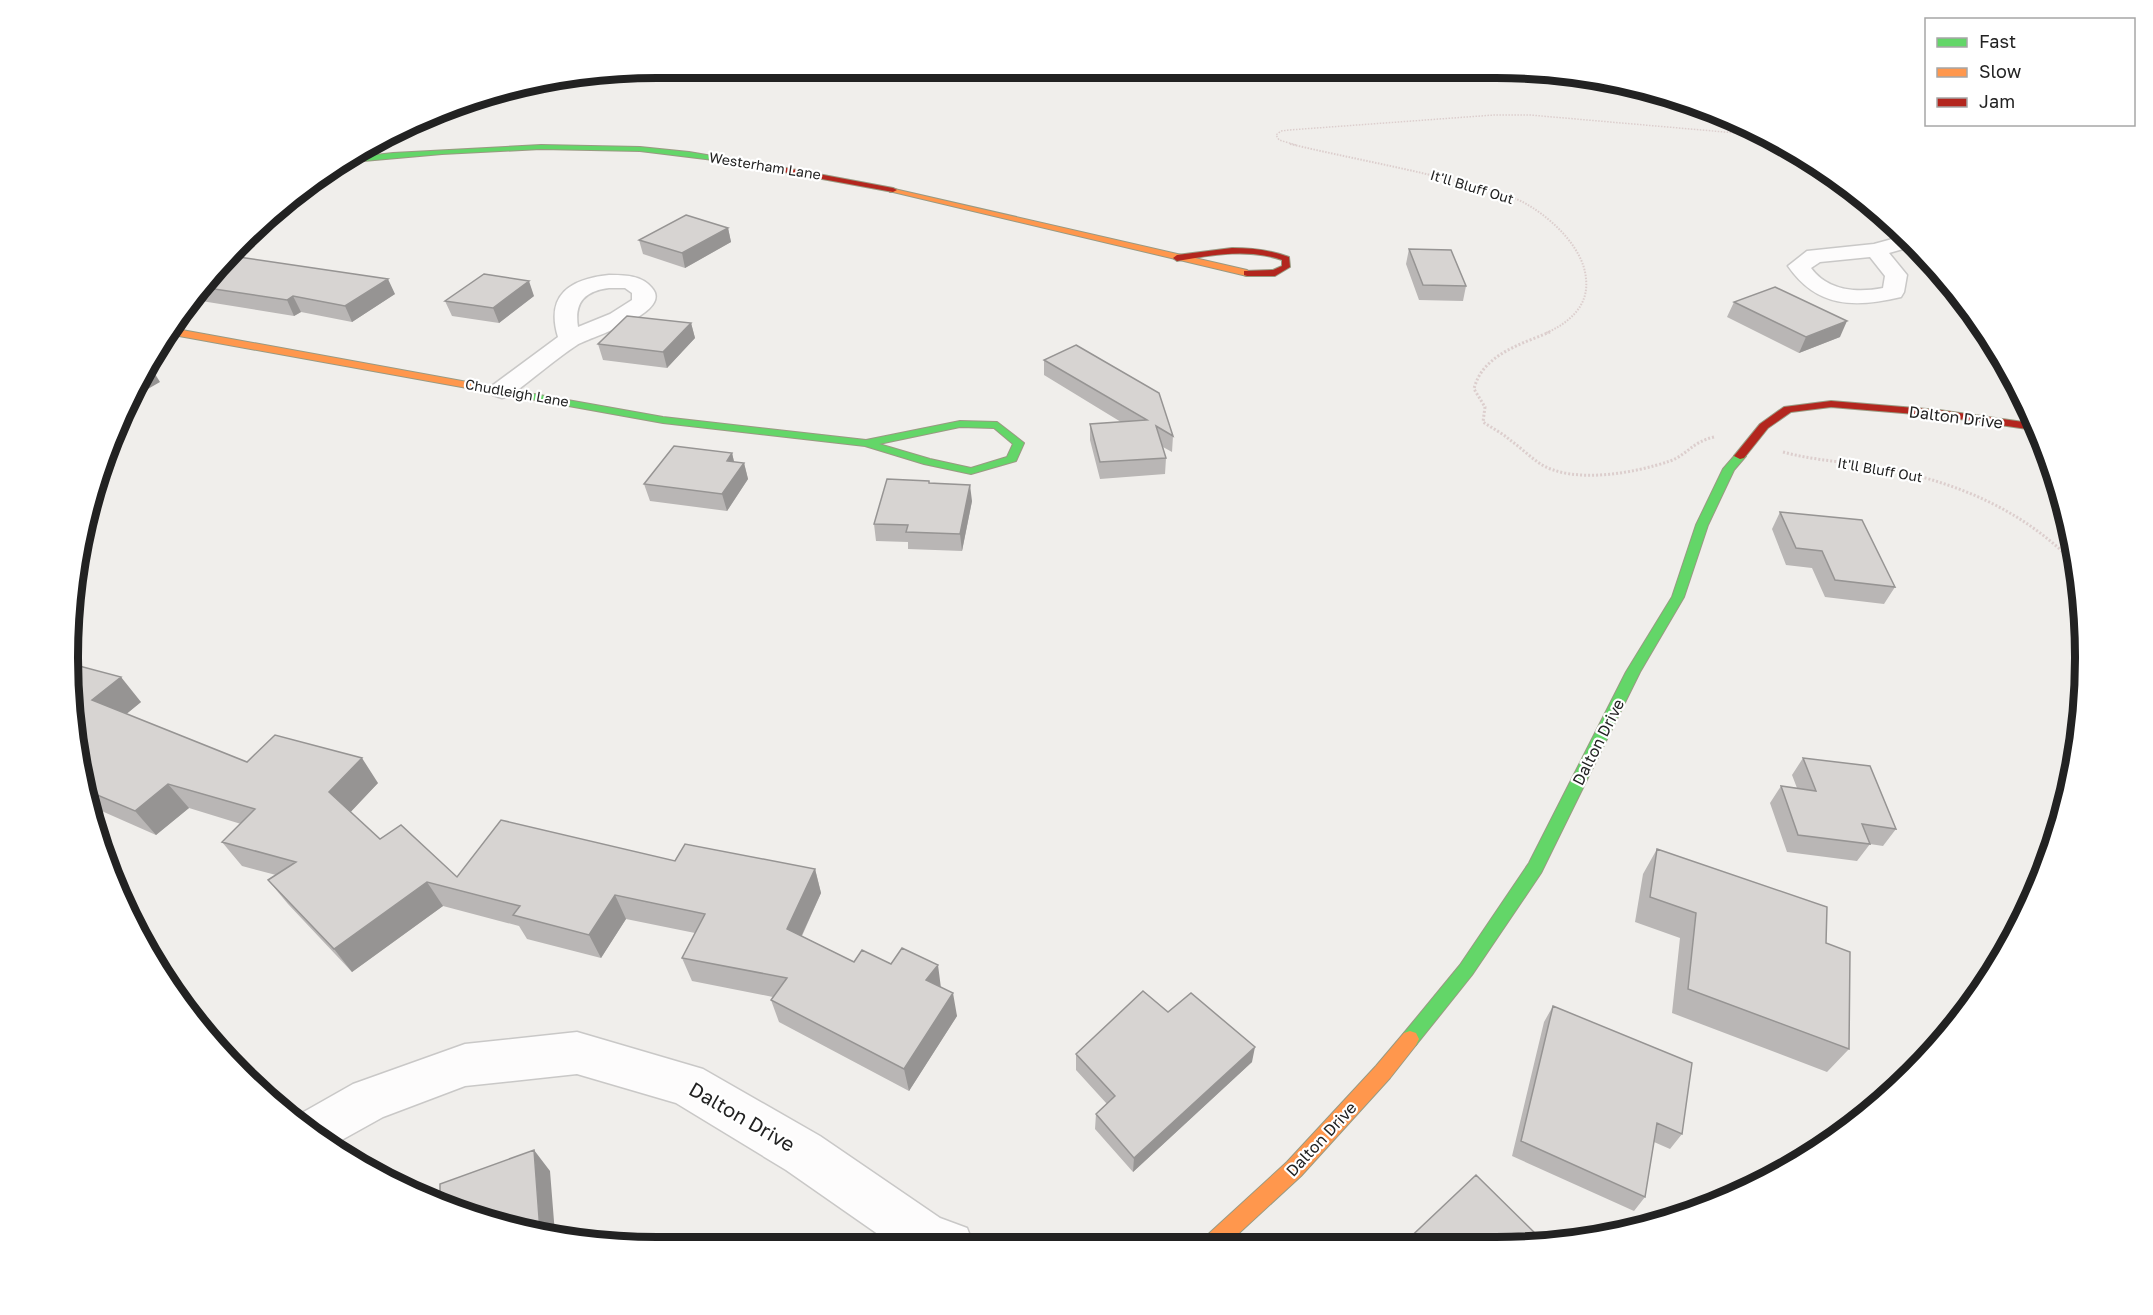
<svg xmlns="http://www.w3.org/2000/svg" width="2153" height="1315" font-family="'Golos Text',sans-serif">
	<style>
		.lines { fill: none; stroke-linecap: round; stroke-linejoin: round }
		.street-casing { stroke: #c9c8c7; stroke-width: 3 }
		.fast-casing { stroke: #999a82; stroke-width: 2 }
		.slow-casing { stroke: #999a82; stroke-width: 2 }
		.jam-casing { stroke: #999a82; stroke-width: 2 }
		.path-far2 { stroke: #dccecd; stroke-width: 1.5; stroke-dasharray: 1.5 1.5; stroke-linecap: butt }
		.path-far1 { stroke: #dccecd; stroke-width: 2; stroke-dasharray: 1.5 1.5; stroke-linecap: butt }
		.path { stroke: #dccecd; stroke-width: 3; stroke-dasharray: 2 2; stroke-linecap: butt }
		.street { fill: #fdfcfc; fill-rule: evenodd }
		.fast { fill: #63d668; fill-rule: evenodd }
		.slow { fill: #ff974d; fill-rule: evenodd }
		.jam { fill: #b3261e; fill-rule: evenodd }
		.wall { fill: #b9b6b5 }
		.shaded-wall { fill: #969493 }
		.building { fill: #d7d4d2; stroke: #969493; stroke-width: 1.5 }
		.labels { text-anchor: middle; stroke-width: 4.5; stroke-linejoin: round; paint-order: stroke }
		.far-street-label { font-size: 14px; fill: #222; stroke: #fff }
		.street-label { font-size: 16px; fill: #222; stroke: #fff }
		.near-street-label { font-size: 20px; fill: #222; stroke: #fff }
		.rim { fill: none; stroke: #222; stroke-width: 8 }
	</style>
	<rect width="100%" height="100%" fill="#f0eeeb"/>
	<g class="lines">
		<g class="street-casing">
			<path id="street" d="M1907,235L1917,245L1889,253L1907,275L1904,292L1901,297C1855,308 1817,308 1788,266L1807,251L1874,244ZM1870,257L1885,276L1883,288C1857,293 1828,291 1811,268L1820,262Z
				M609,275C624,275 642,275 652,288C674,313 590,337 577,345C554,360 533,379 511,395L502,398L493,395L489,390L493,385L558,337C545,294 571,279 609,275ZM609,288H625L632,293V300L610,314L578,327C574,302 585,291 609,288Z
				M577,1032L703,1069L820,1136L940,1218L967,1228L974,1246H895L786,1170L676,1103L577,1074L465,1086L383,1117L329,1147L293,1118L353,1084L465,1044Z"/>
		</g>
		<g class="fast-casing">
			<path id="fast" d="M541,145L640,147L689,152L742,161L738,163L640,151L541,149L442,154L341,163L348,158L393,153Z
				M517,391L663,417L866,440L960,421L997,422L1024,443L1016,461L971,474L924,464L865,446L663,423L513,396V392ZM960,427L994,428L1013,444L1007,457L971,468L930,459L879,444Z
				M1740,453L1746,456L1734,470L1708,525L1684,597L1640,672L1541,873L1472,975L1416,1045L1410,1047L1404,1045L1401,1039L1404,1033L1460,965L1529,863L1626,672L1672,597L1696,525L1723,469L1736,454Z"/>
		</g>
		<g class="slow-casing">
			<path id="slow" d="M890,188L1247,270L1251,273L1247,276L893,192H890Z
				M171,328L517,391L522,394L517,397L168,334Z
				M1410,1031L1416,1033L1419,1039L1416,1045L1390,1078L1301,1176L1225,1246H1200L1203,1239L1287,1162L1376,1066L1404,1033Z"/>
		</g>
		<g class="jam-casing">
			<path id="jam" d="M738,159L893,188L897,190L893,192L735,163L734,161Z
				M1232,248C1252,248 1270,250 1289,257L1290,267L1275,276H1247L1244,275V271L1273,270L1282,266V260C1247,248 1212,255 1177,261L1173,258L1177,255Z
				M1831,401L1939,410L2037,424L2040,431L1939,416L1831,407L1791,412L1768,428L1744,458L1740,459L1734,456L1760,424L1784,407Z"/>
		</g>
		<path class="path-far2" d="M1296,145L1279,140L1276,135L1281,131L1289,130L1494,115H1530L1759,135"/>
		<path class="path-far1" d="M1290,144C1345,157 1400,167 1455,181C1480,188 1511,193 1533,208C1556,223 1584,250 1586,279C1589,306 1569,323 1546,333"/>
		<path class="path" d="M1550,332C1521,344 1482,355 1474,389L1485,407L1483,422C1492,428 1502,433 1510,440C1520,447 1529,456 1539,463C1572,485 1635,473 1670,461C1687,455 1692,442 1714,437
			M1783,452C1816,461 1849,462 1883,468C1956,482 2024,510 2076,565"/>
		<use href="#street" class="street"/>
		<use href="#fast" class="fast"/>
		<use href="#slow" class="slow"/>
		<use href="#jam" class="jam"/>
	</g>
	<path class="wall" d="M1554,73L1597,81L1556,79Z
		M728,228L731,242L685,268L643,254L639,240Z
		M1409,249L1466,286L1463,301L1419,300L1406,264Z
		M232,256L395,294L352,322L301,312L294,316L189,299Z
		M534,296L499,323L452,316L445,301Z
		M1734,302L1840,337L1799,353L1727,317Z
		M691,323L695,338L667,368L603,360L598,344Z
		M1044,360L1173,436L1172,452L1163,447L1166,458L1165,474L1100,479L1090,440V424L1121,422L1044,375Z
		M732,453L734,462L744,463L748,479L727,511L650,501L644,484Z
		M929,483L972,501L962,551L908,549V542L876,541L874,524Z
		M1780,512L1895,587L1884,604L1825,597L1812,568L1786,565L1772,529Z
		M68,663L141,702L126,714L247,762L378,783L350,812L380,839L457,877L675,861L815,869L821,893L802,936L854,962L941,987L957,1016L909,1091L779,1022L771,1000L773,997L692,981L682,958L695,933L626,919L601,958L527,939L519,926L443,906L352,972L288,904L268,880L276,875L242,866L222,842L241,824L189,808L156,835L88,805L79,772Z
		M1803,758L1896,829L1883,846L1870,844L1857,861L1787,852L1770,803L1781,786L1797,788L1792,775Z
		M1657,849L1826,943L1849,1049L1827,1072L1672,1013L1680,938L1635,922L1643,874Z
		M1553,1006L1682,1134L1670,1149L1654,1142L1645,1197L1634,1211L1512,1156L1544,1022Z
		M1168,1012L1252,1062L1133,1172L1095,1129L1096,1114L1107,1104L1076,1070V1054Z"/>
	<path class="shaded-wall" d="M728,228L731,242L685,268L682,253Z
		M388,279L395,294L352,322L345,306Z
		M529,281L534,296L499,323L493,308Z
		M293,296L301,312L294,316L287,300Z
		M1847,321L1840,337L1799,353L1806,337Z
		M691,323L695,338L667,368L663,352Z
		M150,366L160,382L127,401L146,368Z
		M732,453L736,470L727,461Z
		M744,463L748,479L727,511L722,494Z
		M970,485L972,501L962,551L960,534Z
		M121,677L141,702L113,725L92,700Z
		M362,758L378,783L346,817L329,792Z
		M168,784L189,808L156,835L135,811Z
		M815,869L821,893L794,952L787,929Z
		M427,882L443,906L352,972L334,949Z
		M615,895L626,919L601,958L589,935Z
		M938,965L941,988L926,980Z
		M953,993L957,1016L909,1091L904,1069Z
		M1255,1047L1252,1062L1133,1172L1134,1158Z
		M534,1150L550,1171L555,1234L540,1231Z"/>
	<path class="building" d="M686,215L728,228L682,253L639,240Z
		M1409,249L1451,250L1466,286L1423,285Z
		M232,256L388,279L345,306L293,296L287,300L201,287Z
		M484,274L529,281L493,308L445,301Z
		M1775,287L1847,321L1806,337L1734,302Z
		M627,316L691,323L663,352L598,344Z
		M1076,345L1159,393L1173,436L1156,426L1166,458L1100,462L1090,424L1147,420L1044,360Z
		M674,446L732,453L727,461L744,463L722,494L644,484Z
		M887,479L929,481V483L970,485L960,534L906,532L908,525L874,524Z
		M1780,512L1862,520L1895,587L1835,580L1822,551L1796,548Z
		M68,663L121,677L92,700L247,762L275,735L362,758L329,792L380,839L401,825L457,877L501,820L675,861L685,844L815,869L787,929L854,962L862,950L891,964L902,948L938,965L926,980L953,993L904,1069L771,1000L787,978L682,958L705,914L615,895L589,935L513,915L520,906L427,882L334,949L268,880L296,862L222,842L255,809L168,784L135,811L83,789L79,772Z
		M1803,758L1870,766L1896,829L1862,824L1870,844L1798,835L1781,786L1816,791Z
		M1657,849L1827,907L1826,943L1850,952L1849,1049L1688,989L1696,913L1650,897Z
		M1143,991L1168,1012L1191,993L1255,1047L1134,1158L1096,1114L1115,1096L1076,1054Z
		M1553,1006L1692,1063L1682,1134L1657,1123L1645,1197L1521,1141Z
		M534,1150L540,1231L468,1216L440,1203V1184Z
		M1476,1175L1546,1244L1534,1246H1401Z
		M709,1237L723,1246H702Z"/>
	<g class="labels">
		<g class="far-street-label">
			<text transform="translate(765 166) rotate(9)" y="5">Westerham Lane</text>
			<text transform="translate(1472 187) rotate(17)" y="5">It'll Bluff Out</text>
			<text transform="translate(517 393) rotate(10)" y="5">Chudleigh Lane</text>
			<text transform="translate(1880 470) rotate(10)" y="5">It'll Bluff Out</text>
		</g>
		<g class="street-label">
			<text transform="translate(1956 417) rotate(7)" y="6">Dalton Drive</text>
			<text transform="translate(1598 742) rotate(-63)" y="6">Dalton Drive</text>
			<text transform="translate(1321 1139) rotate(-47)" y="6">Dalton Drive</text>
		</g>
		<g class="near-street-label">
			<text transform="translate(742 1117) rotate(30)" y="7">Dalton Drive</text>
		</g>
	</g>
	<path d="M0 0H2153V1315H0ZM657 78H1496A579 579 0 0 1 2075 657V658A579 579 0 0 1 1496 1237H657A579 579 0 0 1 78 658V657A579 579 0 0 1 657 78Z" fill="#fff" fill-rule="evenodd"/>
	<path class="rim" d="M657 78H1496A579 579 0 0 1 2075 657V658A579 579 0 0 1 1496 1237H657A579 579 0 0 1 78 658V657A579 579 0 0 1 657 78Z"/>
	<rect x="1925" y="18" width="210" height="108" fill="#ffffff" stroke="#a7a7a7" stroke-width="1.5"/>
	<rect x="1937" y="38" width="30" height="9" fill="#63d668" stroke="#a7a7a7" stroke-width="1.5"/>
	<text x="1979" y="48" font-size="18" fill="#222222">Fast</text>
	<rect x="1937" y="68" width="30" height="9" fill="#ff974d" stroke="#a7a7a7" stroke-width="1.5"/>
	<text x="1979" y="78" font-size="18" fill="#222222">Slow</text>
	<rect x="1937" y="98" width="30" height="9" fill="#b3261e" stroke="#a7a7a7" stroke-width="1.5"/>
	<text x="1979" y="108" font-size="18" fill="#222222">Jam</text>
</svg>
